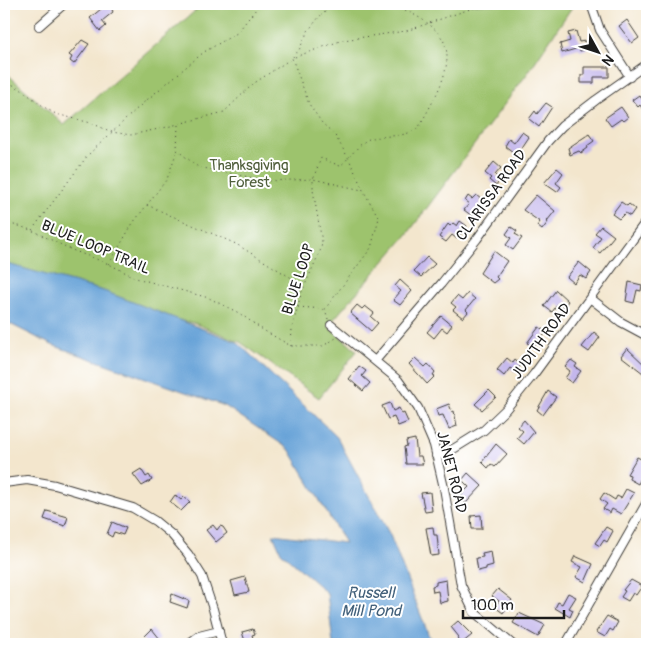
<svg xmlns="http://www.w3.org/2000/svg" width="651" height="648" font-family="Pangolin,sans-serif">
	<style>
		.green { fill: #9dc36d; stroke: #5c7044 }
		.water { fill: #68a3d8; stroke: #42607a }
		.building { fill: #c4b7ec }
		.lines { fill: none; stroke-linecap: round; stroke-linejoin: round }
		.street-casing { stroke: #3c3a37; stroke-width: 10 }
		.path { stroke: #3c3a37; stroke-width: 1; stroke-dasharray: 1 4; stroke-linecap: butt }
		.street { stroke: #fff; stroke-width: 8 }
		.labels { text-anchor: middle; stroke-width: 4; stroke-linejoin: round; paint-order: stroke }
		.park-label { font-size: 15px; fill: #505f3c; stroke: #fff }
		.street-label { font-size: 15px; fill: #1c1c1c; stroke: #fff }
		.water-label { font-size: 16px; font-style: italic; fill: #42607a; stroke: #fff }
	</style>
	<rect width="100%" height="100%" fill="#fff"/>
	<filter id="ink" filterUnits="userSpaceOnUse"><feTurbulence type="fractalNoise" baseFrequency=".02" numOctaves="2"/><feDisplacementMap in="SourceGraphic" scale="10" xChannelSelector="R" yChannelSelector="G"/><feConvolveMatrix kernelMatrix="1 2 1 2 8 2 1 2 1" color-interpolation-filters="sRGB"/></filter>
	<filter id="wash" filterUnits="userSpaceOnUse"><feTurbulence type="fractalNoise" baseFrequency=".0096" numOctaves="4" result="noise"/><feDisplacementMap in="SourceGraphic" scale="20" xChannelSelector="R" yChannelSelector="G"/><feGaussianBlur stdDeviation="1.12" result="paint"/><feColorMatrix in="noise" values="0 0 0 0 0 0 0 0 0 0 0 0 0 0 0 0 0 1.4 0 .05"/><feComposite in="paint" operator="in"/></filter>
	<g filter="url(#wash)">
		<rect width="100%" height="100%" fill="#f3e6cd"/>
		<path class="green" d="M203,4H574L527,74L406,236L328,326L357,351L319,398L240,342L194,323L176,320L4,265V71L64,125Z"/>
		<path class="water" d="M4,263L104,291L237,342L337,437L390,535L432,644H333L327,593L281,552L273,534L345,543L289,449L225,406L52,345L4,321Z"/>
		<g id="blocks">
			<path class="building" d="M107,4H119L112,10L113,12L102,21L106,26L100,31L90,18Z
				M627,20L639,38L632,43L619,26Z
				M576,31L579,42L585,41L587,49L580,51L579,48L562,53L560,44L570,41L568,33Z
				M82,40L89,44L74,64L70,61L72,57L69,55Z
				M584,67H609V77H594V83H581V75H584Z
				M639,95L642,99L645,97L647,101V108L644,111L640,105L638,107L632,100Z
				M546,103L552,107L539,127L529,119L535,111L537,114Z
				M621,107L628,117L623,121L621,119L611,126L605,118Z
				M522,132L529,137L517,155L505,146L509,139L514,143Z
				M589,134L594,141L587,146L588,148L581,153L579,151L570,155L568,148Z
				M494,162L501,168L495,175L501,179L496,186L489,180L491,178L485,173Z
				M557,168L563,173L556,183L561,187L557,192L544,183Z
				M476,195L482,200L472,216L464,210L469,204L465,201L468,196L472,199Z
				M536,195L555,211L547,221L548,222L542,230L537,226L540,222L523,210Z
				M621,202L627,206L629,204L635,209L630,216L625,213L619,219L612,214Z
				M460,221L467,226L457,239L452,235L446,242L439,237L448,224L450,226L453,223L457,226Z
				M601,226L614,236L600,253L593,248L601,237L595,233Z
				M511,227L517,231L515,234L522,238L513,250L506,245L511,238L506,234Z
				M494,251L507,261L496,277L498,279L493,283L480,273Z
				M427,257L435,264L421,277L414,271Z
				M579,262L591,272L586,279L580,275L574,283L567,277Z
				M400,280L412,291L400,305L393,300L401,291L395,286Z
				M629,282L642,285L641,291L637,290L634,303L626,301Z
				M556,290L568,301L563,308L558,304L552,312L544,306Z
				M468,293L475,299L466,310L468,312L463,318L453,310L456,307L451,303L457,296L462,300Z
				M357,305L362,309L365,306L374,313L371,317L378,323L371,331L350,313Z
				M441,316L452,325L447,332L442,328L434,338L427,332Z
				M539,327L547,332L533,347L527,343Z
				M594,332L600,337L589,352L582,347Z
				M627,348L647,367L643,373L621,356Z
				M415,358L425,367L428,364L435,372L433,375L435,376L427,384L409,364Z
				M507,358L513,363L515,360L521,365L516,372L510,368L504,376L497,370Z
				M571,360L577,364L575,367L581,371L572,383L565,378L570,371L565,367Z
				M359,366L366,371L362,376L370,383L363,391L349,379Z
				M489,390L496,397L482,410L475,404Z
				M548,391L556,397L543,415L537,410Z
				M390,403L393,411L399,408L402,414L404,413L408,422L398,426L394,417L388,419L382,406Z
				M449,404L452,412L454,411L457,426L449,429L443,415L438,416L436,409Z
				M524,420L534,432L524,444L517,438L523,431L518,427Z
				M415,439L417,456H421L423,464H406L404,447L407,446L406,441Z
				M496,444L507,454L495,467L491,464L488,468L482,462Z
				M637,457L647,462L644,469L645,470L638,484L629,479L630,475L627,474Z
				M141,469L146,477L149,475L152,480L142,486L133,474Z
				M468,473L482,486L466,503L459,497L469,487L462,480Z
				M626,489L634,493L621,514L612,509L610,513L603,509L607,504L600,499L604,493L615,500L617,496L621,498Z
				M430,492L432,511L425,512L421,493Z
				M175,495L181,500L184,497L190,502L181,511L170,502Z
				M47,511L68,517L65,526L44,519Z
				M481,515L482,529H472L471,516Z
				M112,522L126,528L123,535L114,532L112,537L107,534Z
				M213,525L217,530L220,526L223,527L227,533L216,542L206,530Z
				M433,527L434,535H437L439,555L431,556L426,528Z
				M606,527L613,531L607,542L604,540L600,546L595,543Z
				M491,551L493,565L486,567V569L478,571L476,558L483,557L482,553Z
				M575,556L593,564L585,582L576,577L582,567L572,562Z
				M245,577L249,592L235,595L231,581Z
				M446,580L448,601L440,603L438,591L433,592L432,586L436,585V582Z
				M631,580L642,586L636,595L633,593L628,601L621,597L625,591L623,590Z
				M498,589L512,600L503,613L495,607L499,601L492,596Z
				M568,593L576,597L569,608L573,610L570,617L555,608L558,602L562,604Z
				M172,594L189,601L187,608L170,602Z
				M519,613L545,625L538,637L513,623Z
				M607,616L618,622L613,631L610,629L605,637L596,632Z
				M458,621L472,635L462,643L457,638L459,637L451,627Z
				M152,629L160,639L154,644H147L142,639Z
				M253,629L255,634L252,635L255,644H246L242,632Z"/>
		</g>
	</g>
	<g filter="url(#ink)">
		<use href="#blocks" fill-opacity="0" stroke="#3c3a37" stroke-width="1"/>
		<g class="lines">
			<g class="street-casing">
				<path id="street" d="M591,4L600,30L630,77
					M39,26L64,4
					M590,298L621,322L647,336
					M331,325L398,380L418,408L434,445L444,488L461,585L474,612L512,644
					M375,361L441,284L477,239L548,141L562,126L596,100L647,64
					M436,456L455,448L484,430L506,409L534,374L647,220
					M4,483L27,480L55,485L133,508L155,521L172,535L188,554L202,576L213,609L222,644
					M188,644L199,636L219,631
					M566,644L647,502"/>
			</g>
			<path class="path" d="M4,80L19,88L47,109L56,114L91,123L112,132L131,135L163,128L224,112L253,84L292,58L299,50L308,31L320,16L335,4
				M178,125L177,150L198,167L269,181L313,179L362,190
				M147,205L236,244L303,285
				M4,223L19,226L31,230L72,250L109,264L136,278L209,298L239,313L263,330L291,346H323L336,338
				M32,230L88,155L142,104L204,52L237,33L260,4
				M109,264L133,223L167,179L177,151
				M298,307L324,309
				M328,319L325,309L371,248L379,218L363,190L349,159L334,134L322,123L309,104L292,58L343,40L406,31L473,8L494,7L503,4
				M291,346L292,329L301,294L321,249L322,242L313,190V179L321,158L340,166C349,159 360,142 369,139C386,134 405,139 419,127C432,102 461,60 439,34C428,20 408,12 394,4"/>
			<use href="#street" class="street"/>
		</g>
	</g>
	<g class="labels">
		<g class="park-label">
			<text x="249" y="170">Thanksgiving<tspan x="249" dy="17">Forest</tspan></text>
		</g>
		<g class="street-label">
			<text transform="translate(491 195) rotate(-54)" y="5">CLARISSA ROAD</text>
			<text transform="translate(96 247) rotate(23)" y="5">BLUE LOOP TRAIL</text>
			<text transform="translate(298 279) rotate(-72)" y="5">BLUE LOOP</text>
			<text transform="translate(541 341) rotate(-54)" y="5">JUDITH ROAD</text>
			<text transform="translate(452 472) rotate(76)" y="5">JANET ROAD</text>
		</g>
		<g class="water-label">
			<text x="371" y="598">Russell<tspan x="371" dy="18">Mill Pond</tspan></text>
		</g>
	</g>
	<rect width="651" height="648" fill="none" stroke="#fff" stroke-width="20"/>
	<g transform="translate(598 52) rotate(130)" stroke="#ffffff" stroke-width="4" paint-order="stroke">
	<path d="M0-4L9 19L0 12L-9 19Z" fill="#1c1c1c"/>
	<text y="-8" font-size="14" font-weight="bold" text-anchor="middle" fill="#1c1c1c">N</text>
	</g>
	<path d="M463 610v8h101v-8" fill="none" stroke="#1c1c1c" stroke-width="2.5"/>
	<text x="471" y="610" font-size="15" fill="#1c1c1c" stroke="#ffffff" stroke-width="4" paint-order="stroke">100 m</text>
</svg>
